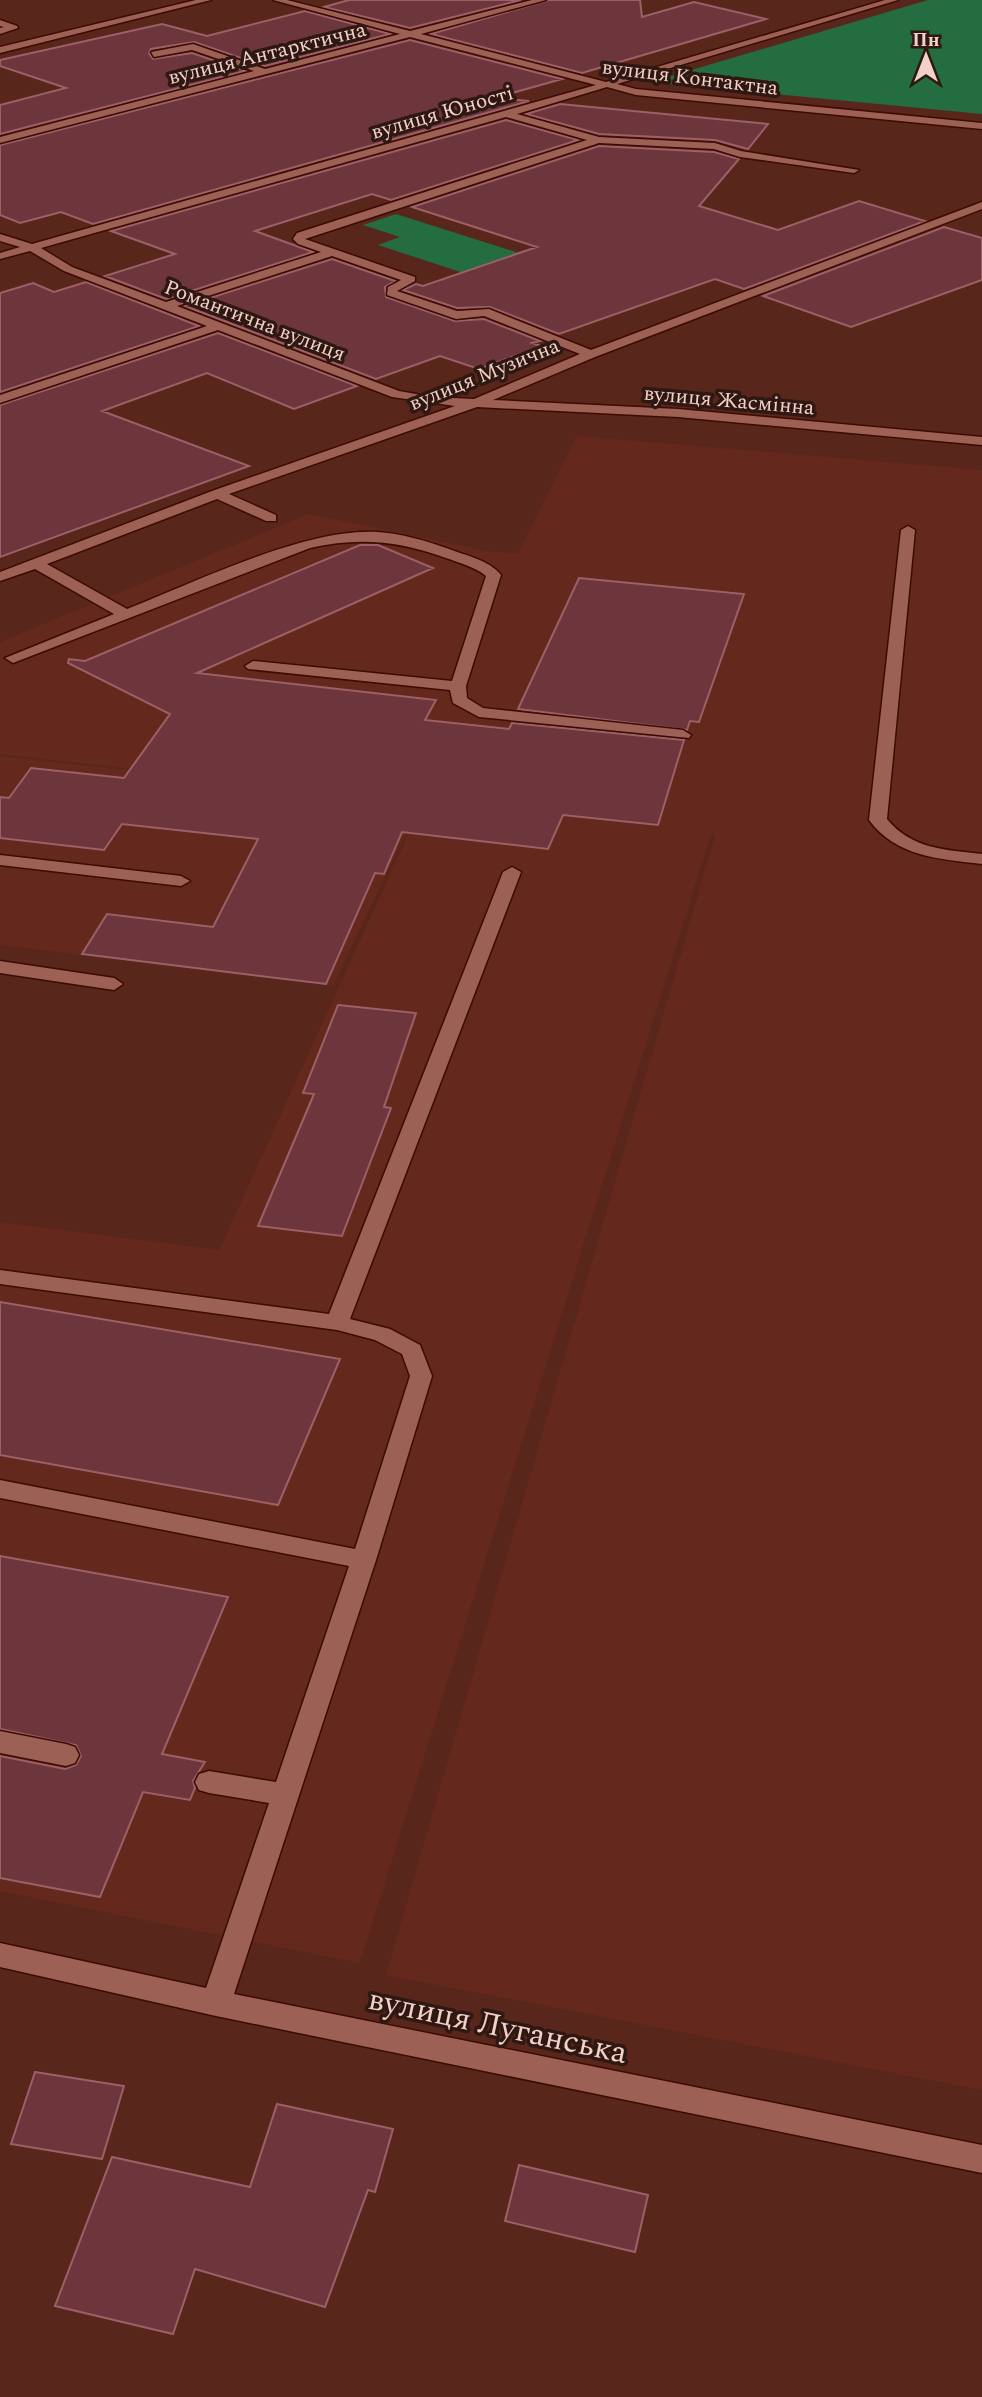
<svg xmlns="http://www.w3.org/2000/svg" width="982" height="2397" font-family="Spectral,serif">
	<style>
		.built { fill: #64281c }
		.green { fill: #236d41 }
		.building { fill: #6d363c; stroke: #9c6066; stroke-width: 2 }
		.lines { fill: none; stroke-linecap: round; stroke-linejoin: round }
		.minor-casing { stroke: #3c0b03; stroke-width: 3 }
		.minor { fill: #9c6154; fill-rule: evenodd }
		.labels { text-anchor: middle; stroke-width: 7; stroke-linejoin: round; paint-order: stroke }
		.far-street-label { font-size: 21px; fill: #f2d1c9; stroke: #2f1812 }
		.near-street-label { font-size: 32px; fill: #f2d1c9; stroke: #2f1812 }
	</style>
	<rect width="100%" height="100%" fill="#59261b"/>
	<path class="built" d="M577,436L982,470V2090L386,1975L715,835H711L360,1963L0,1891V1222L219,1250L422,804L568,818L0,754V642L309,514L487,551L518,554Z
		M0,756L420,803L333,986L0,945Z"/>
	<path class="green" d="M928,0H982V114L651,82Z
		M396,214L547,262L491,282L378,245L400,237L363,225Z"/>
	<path class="building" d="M349,0H521L410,28L324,7Z
		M549,0H640L642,17L694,2L766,19L582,73L431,34Z
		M305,11L390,34L265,66L194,42L151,49L149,53L153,59L192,53L245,71L0,134V105L66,88L0,66V60L162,24L207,36Z
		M410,40L562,79L494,98L529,101L93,224L61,212L20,223L0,215V145Z
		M560,104L768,124L748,149L715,140L599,134L526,114Z
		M506,120L578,140L391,200L372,194L255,231L313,252L166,299L105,276L175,254L111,231Z
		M599,146L714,152L739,159L699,206L778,230L859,201L925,221L744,289L715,279L559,334L490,307L457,308L403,290L416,284L423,286L537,247L412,207Z
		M944,227L982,238V280L851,327L763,296Z
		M332,259L395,281L385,287L386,297L455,321L484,319L540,341L532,343L541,346L479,369L440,356L376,379L185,306Z
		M86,282L199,326L0,392V293L33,283L54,292Z
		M218,333L357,386L294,409L207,373L102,411L249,466L0,557V405Z
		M360,545H378L433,568L197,673L436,700L425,720L509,729L512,723L684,740L658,825L563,815L548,849L402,832L384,874L375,873L326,984L82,954L107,914L213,927L258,839L122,824L104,850L0,838V797L9,798L31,768L124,778L170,714L68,663L69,659L85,661Z
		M579,578L744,594L699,722L690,721L687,730L518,709Z
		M338,1005L416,1013L384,1107L391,1108L342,1236L258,1226L314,1094L303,1093Z
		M0,1302L340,1359L278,1505L0,1455Z
		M0,1556L228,1597L162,1754L205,1762L193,1781L195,1788L190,1800L143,1792L100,1897L0,1878V1756L65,1769L76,1765L81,1756L76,1745L0,1729Z
		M35,2072L124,2086L102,2159L11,2144Z
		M277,2104L393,2129L375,2192L368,2190L325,2307L195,2269L173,2334L55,2306L112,2157L250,2187Z
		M519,2165L648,2195L635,2252L505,2221Z"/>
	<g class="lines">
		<g class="minor-casing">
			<path id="minor" d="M196,0H211L0,53V47Z
				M273,0H287L410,31L532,0H546L421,34L606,82L885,0H898L617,84L636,89L982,123V129L636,95L607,87L517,114L599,137L715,143L741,151L859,170L854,173L740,157L714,149L599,143L305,239L415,277V281L397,291L457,311L489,309L591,350L982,202V209L595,357L493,400L678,409L982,437V445L678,417L477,407L229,494L276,515V521H266L217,499L47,564L127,609C196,582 305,528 377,532C401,533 426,541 449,549C467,556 489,560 501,575L466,686L467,698L483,708L683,730L691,735L689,738L479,717L453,703L450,690L248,669L245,666L253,661L452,681L486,576C475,567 460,563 446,558C399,541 359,537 310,548L18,661L13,663L5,658L114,614L35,569L0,581V572L212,491L455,406L392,397L218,330L0,403V395L207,326L64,271L30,251L0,259V253L20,247L0,241V234L32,244L596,85L410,37L0,143V137L254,71L192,50L154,57L151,52L193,44L265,69L400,34ZM506,117L587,140L297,233L293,239L298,244L321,252L166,302L72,267L41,248ZM332,256L401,280L388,287L387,295L456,319L484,316L580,354L474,399L433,397L399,391L177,306Z
				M0,20L17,26L18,28L0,34V28L4,27L0,26Z
				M908,526L915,530L887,819C911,849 946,850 982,854V864C940,859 896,857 869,820L901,530Z
				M0,855L181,876L190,881L181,886L0,865Z
				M512,867L521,872L350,1319L390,1329L420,1345L432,1376L376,1560L234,1994L982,2145V2173L216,2016L0,1967V1943L206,1988L269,1803L209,1793L199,1790L195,1782L199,1774L209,1771L276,1782L349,1566L0,1498V1480L355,1549L410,1376L402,1354L375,1340L337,1330L0,1284V1270L329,1314L503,872Z
				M0,961L114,978L123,984L114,990L0,973Z
				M0,1731L66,1744L75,1747L79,1755L75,1763L66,1766L0,1753Z"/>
		</g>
		<use href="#minor" class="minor"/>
	</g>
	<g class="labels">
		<g class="far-street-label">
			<text transform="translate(267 53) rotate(-14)" y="7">вулиця Антарктична</text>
			<text transform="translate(690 77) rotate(7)" y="7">вулиця Контактна</text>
			<text transform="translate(442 112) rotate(-16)" y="7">вулиця Юності</text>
			<text transform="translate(255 320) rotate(21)" y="7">Романтична вулиця</text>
			<text transform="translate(484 374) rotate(-22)" y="7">вулиця Музична</text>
			<text transform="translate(729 400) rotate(5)" y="7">вулиця Жасмінна</text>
		</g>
		<g class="near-street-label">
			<text transform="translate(498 2025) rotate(12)" y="11">вулиця Луганська</text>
		</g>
	</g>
	<g transform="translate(926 56)" stroke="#2f1812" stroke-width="5" paint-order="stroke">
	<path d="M0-5L12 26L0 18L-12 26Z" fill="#f2d1c9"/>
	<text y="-10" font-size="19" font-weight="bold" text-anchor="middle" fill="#f2d1c9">Пн</text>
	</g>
</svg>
